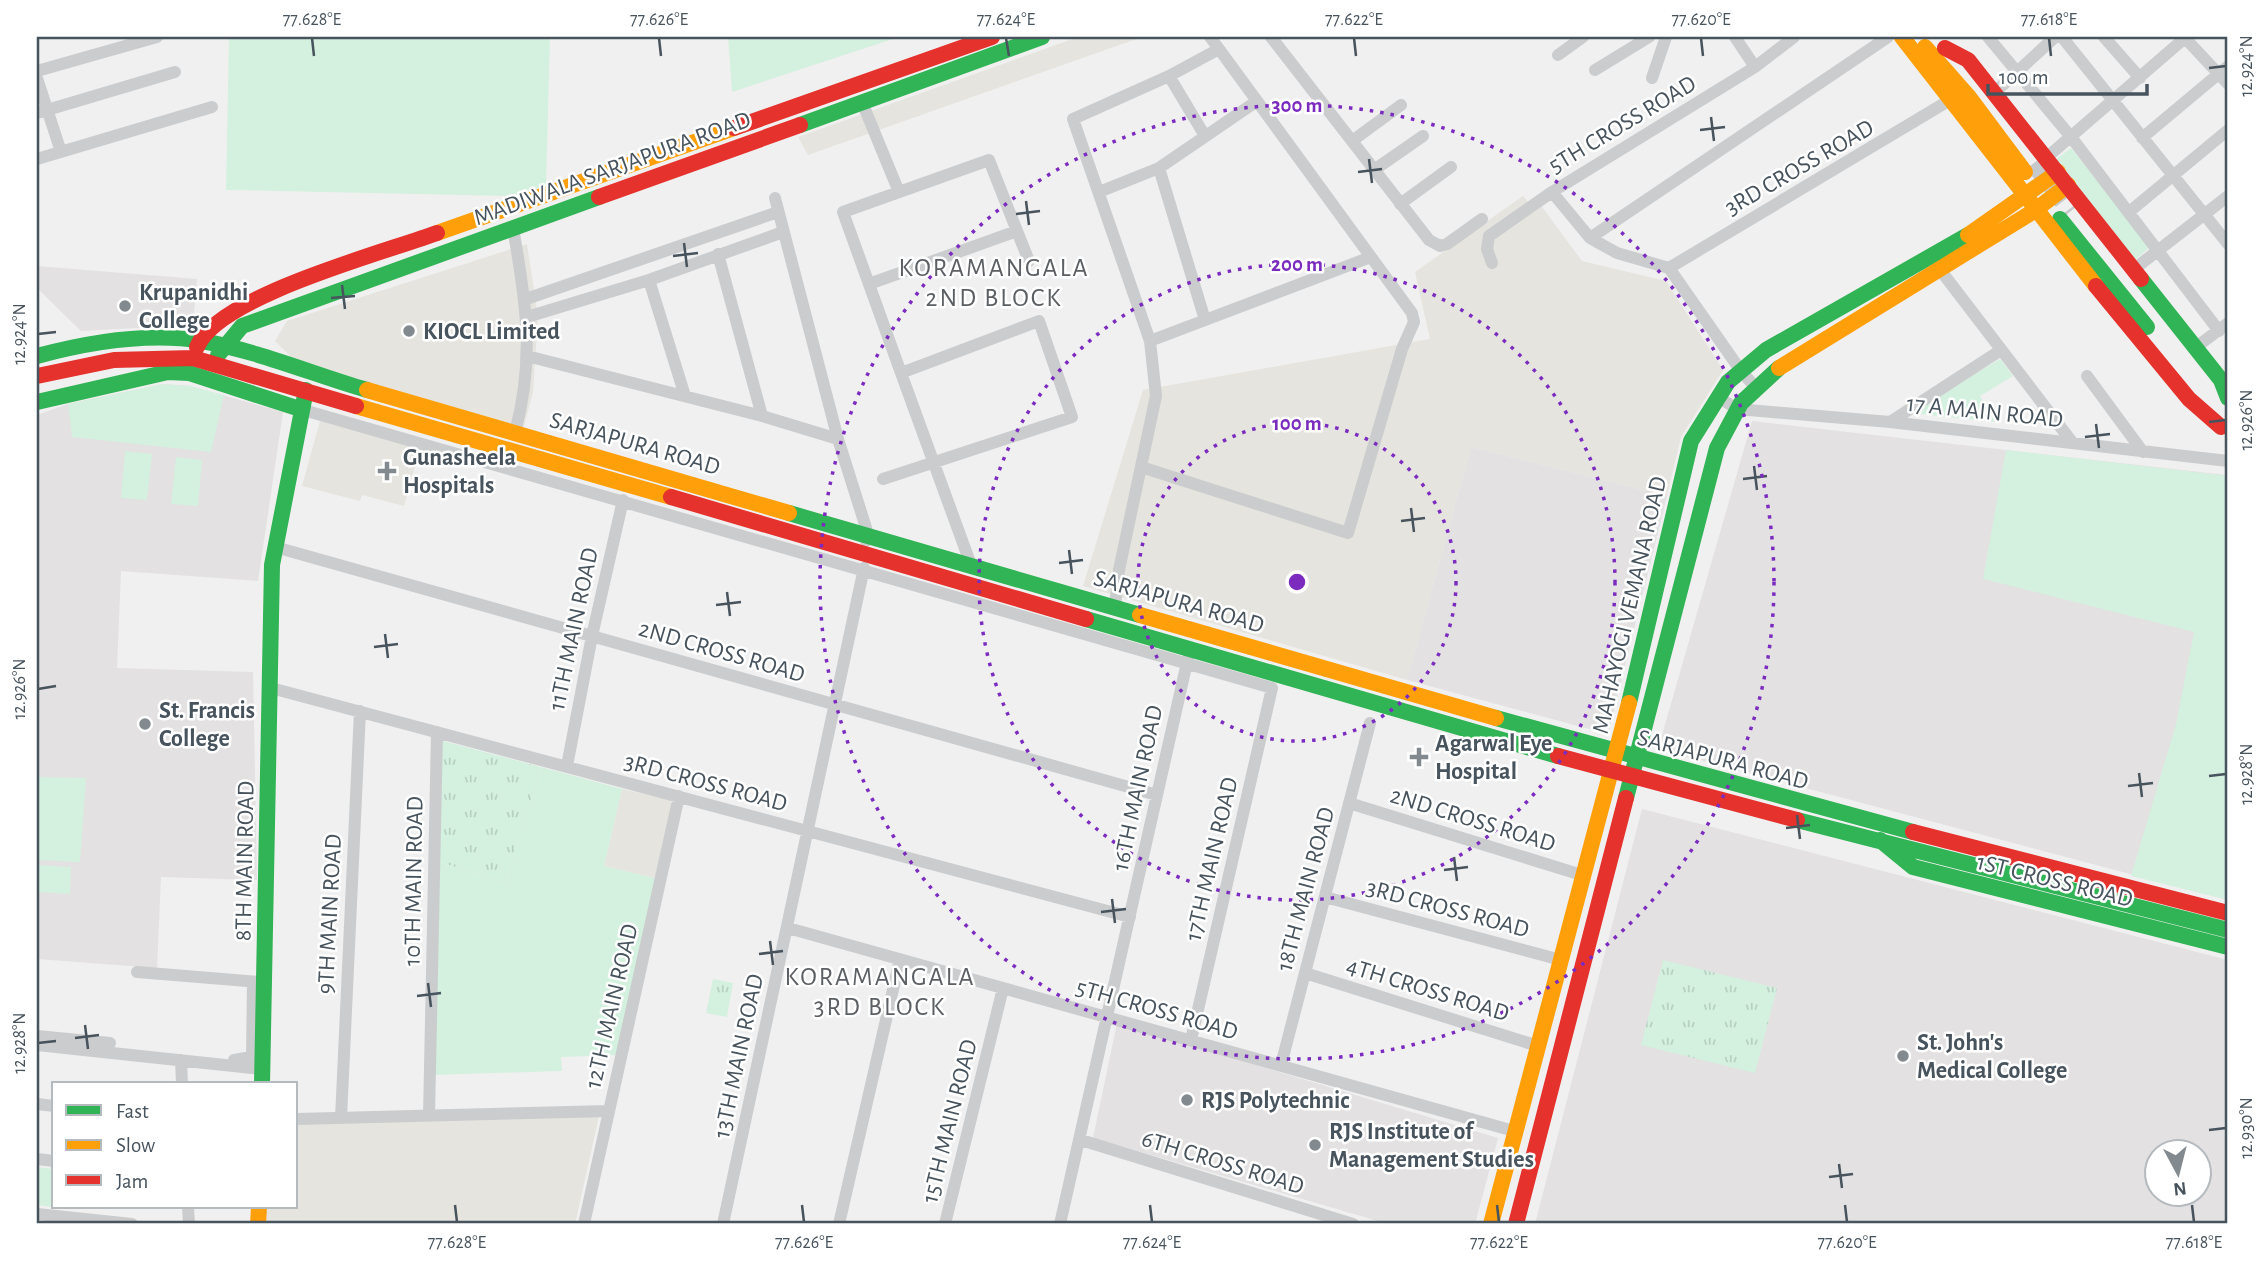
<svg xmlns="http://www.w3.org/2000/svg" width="2265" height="1261" font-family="'Alegreya Sans',sans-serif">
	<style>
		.commercial { fill: #e5e4de }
		.education { fill: #e3e1e2; fill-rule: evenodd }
		.grass { fill: url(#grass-tufts) }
		.park { fill: #d4f0df }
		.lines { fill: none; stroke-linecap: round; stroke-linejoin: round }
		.primary-tunnel { stroke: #c6c9cb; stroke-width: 19; stroke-dasharray: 19 10; stroke-linecap: butt }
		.street { stroke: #caccce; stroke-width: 12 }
		.fast { stroke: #30b455; stroke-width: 16 }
		.slow { stroke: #ff9f0a; stroke-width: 16 }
		.jam { stroke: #e5322d; stroke-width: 16 }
		.ticks { fill: none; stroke: #47535d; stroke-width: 2.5 }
		.ring { fill: none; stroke: #7b2cbf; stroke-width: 3.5; stroke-dasharray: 3.5 7 }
		.poi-dot { fill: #828a90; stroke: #fff; stroke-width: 2.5 }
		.labels { text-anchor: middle; stroke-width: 5; stroke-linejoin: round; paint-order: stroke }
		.street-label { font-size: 24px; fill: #47535d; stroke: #fff }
		.poi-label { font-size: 24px; font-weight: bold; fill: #47535d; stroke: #fff; text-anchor: start }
		.neighbourhood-label { font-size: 26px; letter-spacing: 2px; fill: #5c6064; stroke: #fff }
		.centre { fill: #7b2cbf; stroke: #fff; stroke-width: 3.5 }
		.ring-label { font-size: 21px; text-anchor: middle; font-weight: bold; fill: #7b2cbf; stroke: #fff; stroke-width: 5; stroke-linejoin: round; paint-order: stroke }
		.neatline { fill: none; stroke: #47535d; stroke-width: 2.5 }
		.ticks-label { font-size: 18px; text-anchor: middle; fill: #47535d }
	</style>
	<defs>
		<pattern id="grass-tufts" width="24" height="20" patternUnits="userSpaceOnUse" patternTransform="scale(1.75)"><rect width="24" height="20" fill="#d4f0df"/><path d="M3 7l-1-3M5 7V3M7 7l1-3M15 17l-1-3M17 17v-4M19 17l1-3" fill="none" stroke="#b7d0c2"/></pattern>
	</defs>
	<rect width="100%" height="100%" fill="#f1f0f0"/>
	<path class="commercial" d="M1078,37H1142L808,155L798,137Z
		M1523,196L1530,204L1537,200L1582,261L1666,281L1723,370L1681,437L1667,496L1471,447L1407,680L1083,586L1143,390L1430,339L1415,272Z
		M527,244L538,317L533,392L523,430L300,366L275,341L287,321Z
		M320,421L420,449L404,506L362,495L360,501L302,486Z
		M622,789L672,800L655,878L604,866Z
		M599,1116L575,1224H266V1207H296V1123Z"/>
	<path class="education" d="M37,266L197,279L193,325L81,331L37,288Z
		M162,384L190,386L283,412L258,581L121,571L117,668L253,672L257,880L161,877L157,968L37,959V415L68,404Z
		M1752,421L2226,475L2228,900L1658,749Z
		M1471,447L1667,496L1608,734L1407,680Z
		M1642,809L2228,960V1224H1535ZM2156,1152H2198V1194H2156Z
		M1117,1023L1498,1138L1475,1224H1388L1093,1138Z"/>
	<path class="grass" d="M439,740L541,767L506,883L436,861Z
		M1663,960L1777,988L1755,1073L1641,1045Z
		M713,979L733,983L727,1017L706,1013Z"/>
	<path class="park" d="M229,37H550L546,185L516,196L226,190Z
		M728,37H899L732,92Z
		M2071,148L2150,247L2135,260L2055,160Z
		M2000,359L2013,376L1980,396L1996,422L1910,413Z
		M162,384L190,386L224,395L211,452L72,437L68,404Z
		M2006,450L2228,476V900L2131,876L2176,724L2194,632L1983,579Z
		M125,451L152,454L147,500L121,498Z
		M176,457L202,460L198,506L171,504Z
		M541,767L622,789L604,866L655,878L617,1055L561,1057L562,1071L432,1075L436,861L506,883Z
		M37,777L86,778L80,862L37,860Z
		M37,865L71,867L70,894L37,892Z
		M37,1167L54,1169V1207L68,1209L37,1205Z"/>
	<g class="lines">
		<path class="primary-tunnel" d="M2034,163L2071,211"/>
		<path class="street" d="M1210,37L1219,49
			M1271,37L1429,240L1440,246L1447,244L1482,219
			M1988,37L2071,137L2219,331
			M2062,37L2228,244
			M2104,37L2140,78
			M2185,38L2228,84
			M1558,55L1583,37
			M1755,67L1794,37
			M1595,70L1649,37
			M37,71L157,37
			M1169,76L1205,136
			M37,78L61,152
			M1652,78L1666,37
			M1994,93L2055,37
			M862,102L899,192
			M37,113L175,72
			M2142,138L2228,66
			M1352,141L1401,105
			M2046,158L2186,37
			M37,159L212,107
			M1159,168L1205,320
			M1374,170L1423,136
			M1099,192L1159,168L1257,101
			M1552,192L1590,238L1617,253L1669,268
			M775,198L838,439L868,534L866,541
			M1400,204L1451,167
			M2129,212L2228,130
			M513,228C526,301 535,360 515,432
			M1017,231L1029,261
			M1590,238L1888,37
			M718,254L762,416
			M1492,263L1487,249L1489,236L1552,192L1755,67L1735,37
			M1938,267L2072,442
			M1669,268L1950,100
			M1669,268L1741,371L1757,389
			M2133,270L2228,196
			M649,280L685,396
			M869,284L1017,231L989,160L843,212L901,373
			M526,299L778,212
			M527,317L649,280L783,232
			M2195,348L2228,323
			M527,356L762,416L838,439
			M2087,376L2143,452
			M1718,397L1737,409L1890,422L2228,461
			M300,409L1272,688L1191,1040
			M1890,422L2001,350
			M1141,467L1348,533L1402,349L1414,322L1412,313L1371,257
			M883,479L1072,417L1039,321L901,373L971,565
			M275,547L1157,795
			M1115,606L1119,570L1156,396L1150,341L1371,257L1219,49L1169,76L1073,119L1150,341
			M271,688L1130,917
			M567,766L592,636L623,500
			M1349,803L1585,876
			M1325,897L1561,960
			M788,928L1514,1131
			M137,972L259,982
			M1305,973L1538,1046
			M37,1036L110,1043
			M37,1045L262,1069
			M181,1060L182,1084
			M234,1060L252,1057L253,982
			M1281,1065L1370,723
			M37,1104L54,1106
			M429,1116L437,732
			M341,1118L360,711
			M296,1119L609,1111
			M1081,1140L1353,1224
			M37,1159L54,1161
			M188,1207L189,1224
			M37,1214L132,1224
			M584,1224L679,796
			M723,1224L864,568
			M839,1224L900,959
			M945,1224L1003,988
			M1060,1224L1188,658"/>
		<path class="fast" d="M800,125L1042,37
			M2060,219L2147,327
			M2141,279L2221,380L2228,398
			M218,355L242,326L599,197
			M37,356C89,342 148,332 202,341C258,351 312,374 367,390
			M37,402L168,372L189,373L300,409
			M789,513L1140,615
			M1086,619L1558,756
			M1629,703L1691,441L1728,382L1766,350L1968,235
			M1496,718L1913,832
			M1626,798L1717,448L1741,403L1779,368
			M1797,820L2228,930
			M1880,840L1913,867L2228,947
			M262,1084L272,565L306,390"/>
		<path class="slow" d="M1902,37L2096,286
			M1925,47L1969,97L2025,172
			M437,233L734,128
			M1968,235L2058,172
			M1779,368L2034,211L2068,185
			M367,390L789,513
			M356,406L671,497
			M1140,615L1496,718
			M258,1224L259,1207
			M1491,1224L1629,703"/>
		<path class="jam" d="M1945,48L1968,60L2141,279
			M734,128L992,37
			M599,197L800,125
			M2096,286L2189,399L2221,427
			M197,347C218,296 383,253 437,233
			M37,376L114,360L193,358L356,406
			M671,497L1086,619
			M1558,756L1797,820
			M1913,832L2228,913
			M1516,1224L1626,798"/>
	</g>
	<path class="ticks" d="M312,38L314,56M659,38L661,56M1006,38L1009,56M1354,38L1356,56M1701,38L1703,56M2049,38L2051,56M2209,68L2226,66M1711,117L1714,141M1700,130L1725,127M1369,159L1372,183M1358,172L1382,169M1026,201L1029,225M1016,214L1040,211M684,243L687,267M673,256L698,253M342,285L345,309M331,298L355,296M38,334L56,332M2209,422L2226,420M2096,424L2099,448M2085,437L2110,434M1754,466L1757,490M1743,479L1767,476M1411,508L1414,532M1401,521L1425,518M1069,550L1072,574M1059,563L1083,560M727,592L730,616M716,605L741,602M385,634L388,658M374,647L398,644M38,689L56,686M2139,773L2142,797M2209,776L2226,774M2128,786L2153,783M1797,815L1800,839M1786,828L1810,825M1454,857L1457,881M1444,870L1468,867M1112,899L1115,923M1101,912L1126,909M770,941L773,965M759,954L783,951M428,983L431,1007M417,996L441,993M85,1025L88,1049M75,1038L99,1035M38,1043L56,1041M2209,1130L2226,1128M1839,1164L1842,1188M1829,1177L1853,1174M455,1205L457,1222M802,1205L804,1222M1150,1205L1152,1222M1497,1205L1499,1222M1845,1205L1847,1222M2192,1205L2194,1222"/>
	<g class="ring">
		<circle cx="1297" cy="582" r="159"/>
		<circle cx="1297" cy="582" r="318"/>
		<circle cx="1297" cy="582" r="477"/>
	</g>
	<g class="poi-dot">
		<circle cx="125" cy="306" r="7"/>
		<circle cx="409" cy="331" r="7"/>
		<path d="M383.5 460.5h7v7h7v7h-7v7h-7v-7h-7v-7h7z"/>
		<circle cx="145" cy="724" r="7"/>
		<path d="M1415.5 746.5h7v7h7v7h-7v7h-7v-7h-7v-7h7z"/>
		<circle cx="1903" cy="1056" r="7"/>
		<circle cx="1187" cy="1100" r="7"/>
		<circle cx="1315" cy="1145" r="7"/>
	</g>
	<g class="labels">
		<g class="street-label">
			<text transform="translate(1622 124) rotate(-31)" y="8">5TH CROSS ROAD</text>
			<text transform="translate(1799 167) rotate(-30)" y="8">3RD CROSS ROAD</text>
			<text transform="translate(612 168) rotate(-20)" y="8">MADIWALA SARJAPURA ROAD</text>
			<text transform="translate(1985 411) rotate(6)" y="8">17 A MAIN ROAD</text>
			<text transform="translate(635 443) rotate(16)" y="8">SARJAPURA ROAD</text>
			<text transform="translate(1179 601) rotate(16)" y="8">SARJAPURA ROAD</text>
			<text transform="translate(1629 605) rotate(-77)" y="8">MAHAYOGI VEMANA ROAD</text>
			<text transform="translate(573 629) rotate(-78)" y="8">11TH MAIN ROAD</text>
			<text transform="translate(722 651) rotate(16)" y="8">2ND CROSS ROAD</text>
			<text transform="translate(1723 759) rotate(15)" y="8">SARJAPURA ROAD</text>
			<text transform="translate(706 782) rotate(15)" y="8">3RD CROSS ROAD</text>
			<text transform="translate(1137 788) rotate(-78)" y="8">16TH MAIN ROAD</text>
			<text transform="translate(1473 819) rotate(17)" y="8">2ND CROSS ROAD</text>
			<text transform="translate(1211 859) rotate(-77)" y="8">17TH MAIN ROAD</text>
			<text transform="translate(244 861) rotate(-89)" y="8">8TH MAIN ROAD</text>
			<text transform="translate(2055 880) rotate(14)" y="8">1ST CROSS ROAD</text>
			<text transform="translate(413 881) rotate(-89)" y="8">10TH MAIN ROAD</text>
			<text transform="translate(1305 889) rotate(-75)" y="8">18TH MAIN ROAD</text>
			<text transform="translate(1448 908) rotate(15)" y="8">3RD CROSS ROAD</text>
			<text transform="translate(329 914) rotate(-87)" y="8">9TH MAIN ROAD</text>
			<text transform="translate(1428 989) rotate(17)" y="8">4TH CROSS ROAD</text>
			<text transform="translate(611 1006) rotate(-77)" y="8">12TH MAIN ROAD</text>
			<text transform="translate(1157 1009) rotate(16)" y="8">5TH CROSS ROAD</text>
			<text transform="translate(738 1056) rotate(-78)" y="8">13TH MAIN ROAD</text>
			<text transform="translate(949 1121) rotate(-76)" y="8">15TH MAIN ROAD</text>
			<text transform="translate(1223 1162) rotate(17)" y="8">6TH CROSS ROAD</text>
		</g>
		<g class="poi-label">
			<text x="139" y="300">Krupanidhi<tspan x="139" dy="28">College</tspan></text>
			<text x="423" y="339">KIOCL Limited</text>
			<text x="403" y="465">Gunasheela<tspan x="403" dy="28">Hospitals</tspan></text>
			<text x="159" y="718">St. Francis<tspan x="159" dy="28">College</tspan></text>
			<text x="1435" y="751">Agarwal Eye<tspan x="1435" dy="28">Hospital</tspan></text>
			<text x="1917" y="1050">St. John's<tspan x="1917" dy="28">Medical College</tspan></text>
			<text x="1201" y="1108">RJS Polytechnic</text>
			<text x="1329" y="1139">RJS Institute of<tspan x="1329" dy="28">Management Studies</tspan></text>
		</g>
		<g class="neighbourhood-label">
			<text x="994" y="276">KORAMANGALA<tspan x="994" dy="30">2ND BLOCK</tspan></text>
			<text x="880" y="985">KORAMANGALA<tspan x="880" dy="30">3RD BLOCK</tspan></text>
		</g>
	</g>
	<circle cx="1297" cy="582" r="10" class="centre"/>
	<g class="ring-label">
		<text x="1297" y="112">300 m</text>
		<text x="1297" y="271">200 m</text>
		<text x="1297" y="430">100 m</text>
	</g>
	<rect width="2265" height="1261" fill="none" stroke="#ffffff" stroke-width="77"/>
	<rect x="52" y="1082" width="245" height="126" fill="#ffffff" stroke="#b5babe" stroke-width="2"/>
	<rect x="66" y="1105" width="35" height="10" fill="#30b455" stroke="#b5babe" stroke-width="2"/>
	<text x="116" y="1118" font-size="21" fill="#47535d">Fast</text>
	<rect x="66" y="1140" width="35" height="10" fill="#ff9f0a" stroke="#b5babe" stroke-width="2"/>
	<text x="116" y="1152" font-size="21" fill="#47535d">Slow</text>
	<rect x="66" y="1175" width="35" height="10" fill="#e5322d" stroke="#b5babe" stroke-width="2"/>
	<text x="116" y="1188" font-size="21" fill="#47535d">Jam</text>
	<g transform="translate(2178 1173) rotate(173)"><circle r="33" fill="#ffffff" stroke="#b5babe" stroke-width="2"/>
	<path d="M0-5L12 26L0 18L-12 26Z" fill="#828a90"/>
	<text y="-10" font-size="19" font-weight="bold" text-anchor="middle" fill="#47535d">N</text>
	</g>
	<path d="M1988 84v10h159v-10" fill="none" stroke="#47535d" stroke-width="3.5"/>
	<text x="1999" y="84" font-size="21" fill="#47535d" stroke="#ffffff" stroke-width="5" paint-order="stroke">100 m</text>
	<rect x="38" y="38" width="2188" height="1184" class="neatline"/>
	<g class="ticks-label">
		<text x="312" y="25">77.628°E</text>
		<text x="659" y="25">77.626°E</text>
		<text x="1006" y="25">77.624°E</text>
		<text x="1354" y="25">77.622°E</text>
		<text x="1701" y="25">77.620°E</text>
		<text x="2049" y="25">77.618°E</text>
		<text transform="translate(2246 66) rotate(-90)" y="6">12.924°N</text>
		<text transform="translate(19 334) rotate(-90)" y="6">12.924°N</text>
		<text transform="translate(2246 420) rotate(-90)" y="6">12.926°N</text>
		<text transform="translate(19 689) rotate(-90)" y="6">12.926°N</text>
		<text transform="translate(2246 774) rotate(-90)" y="6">12.928°N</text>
		<text transform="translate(19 1043) rotate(-90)" y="6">12.928°N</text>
		<text transform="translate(2246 1128) rotate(-90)" y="6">12.930°N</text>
		<text x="457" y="1248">77.628°E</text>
		<text x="804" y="1248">77.626°E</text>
		<text x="1152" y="1248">77.624°E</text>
		<text x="1499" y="1248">77.622°E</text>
		<text x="1847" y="1248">77.620°E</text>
		<text x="2194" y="1248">77.618°E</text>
	</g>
</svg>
